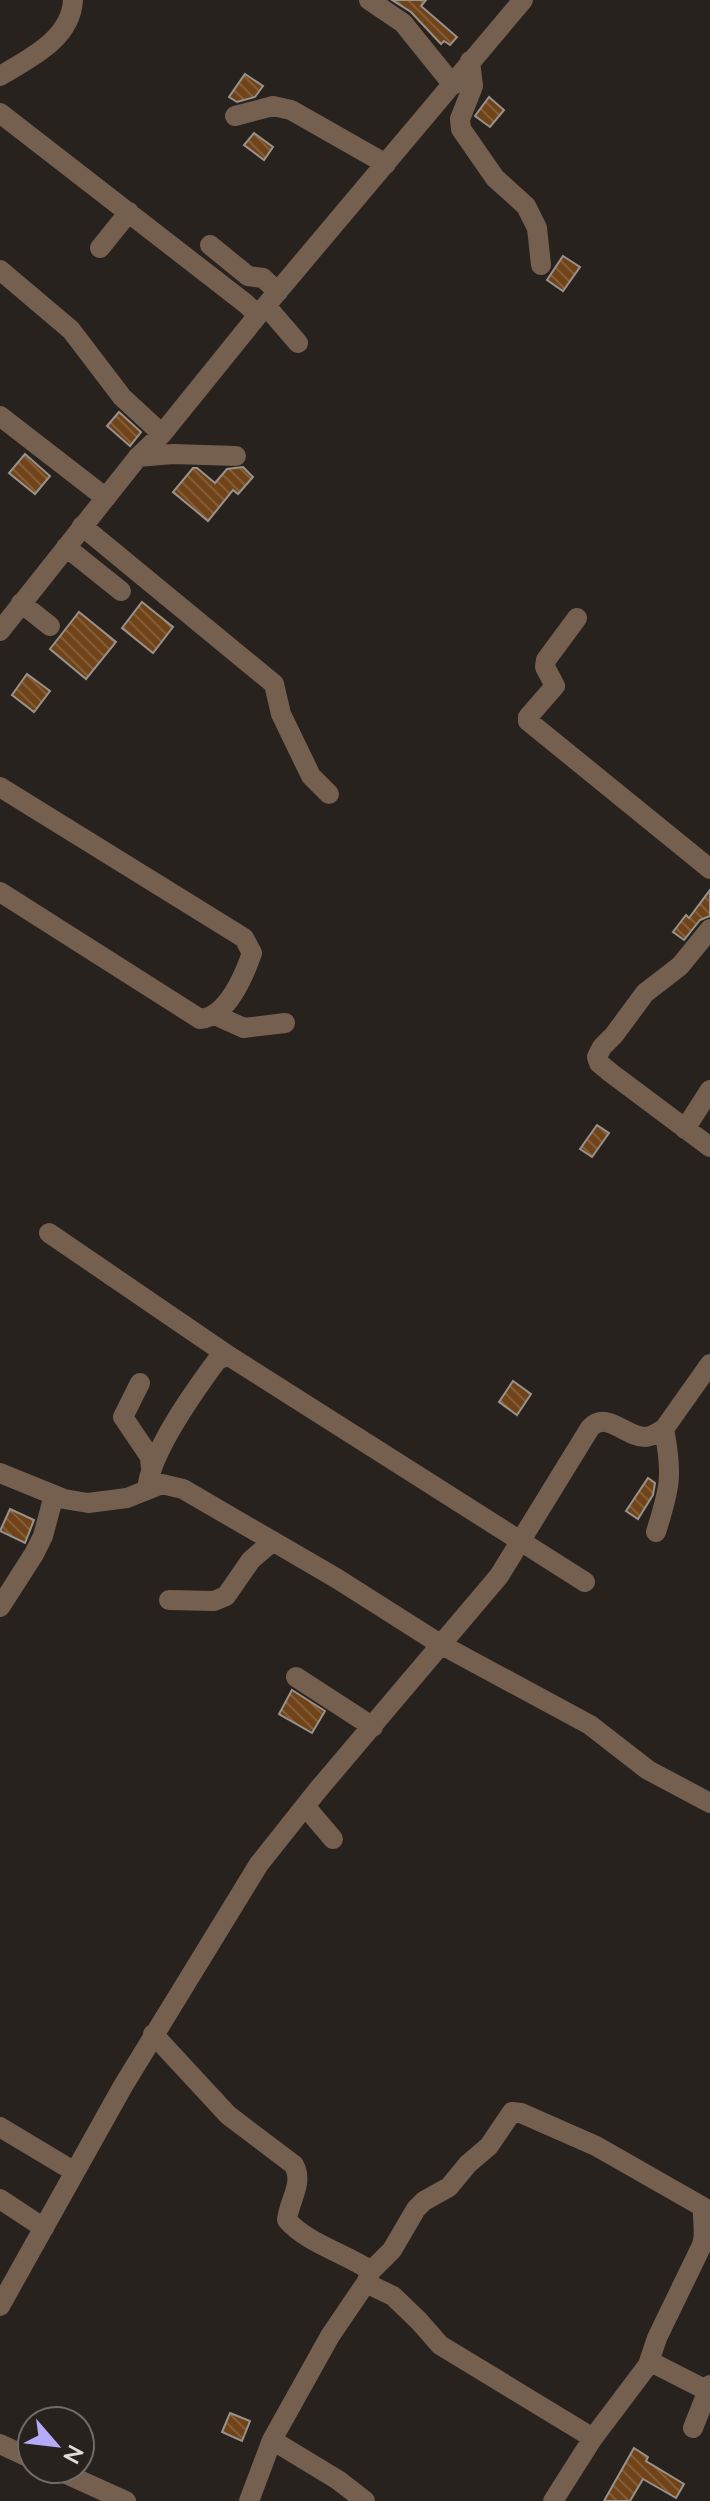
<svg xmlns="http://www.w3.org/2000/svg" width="710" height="2501" font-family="Lato,sans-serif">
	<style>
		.building { fill: url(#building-back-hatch); stroke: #99928c; stroke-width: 2 }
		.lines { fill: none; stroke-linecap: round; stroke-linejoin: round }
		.street { stroke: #75604f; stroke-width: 20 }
	</style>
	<defs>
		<pattern id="building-back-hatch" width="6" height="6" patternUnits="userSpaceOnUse" patternTransform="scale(2)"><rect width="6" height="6" fill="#704318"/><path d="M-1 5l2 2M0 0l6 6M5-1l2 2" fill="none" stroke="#845e39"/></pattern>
	</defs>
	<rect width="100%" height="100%" fill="#28221e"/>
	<path class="building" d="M392,0H426L421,6L457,37L450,45L444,41L441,44L411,12Z
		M245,74L263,86L255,97L237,102L229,97Z
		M489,97L504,110L490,127L475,116Z
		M254,133L273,147L264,160L244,145Z
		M563,256L580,267L563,291L547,280Z
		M119,412L141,432L130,446L107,426Z
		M25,454L50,476L35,494L9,473Z
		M243,467L253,477L238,494L233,490L208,521L173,492L193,468H197L215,483L227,469Z
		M142,602L173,627L153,653L122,628Z
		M79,612L116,642L86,679L50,649Z
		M27,674L50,691L34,712L12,695Z
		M710,890V916L700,920L684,940L673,932L686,915L689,918Z
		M597,1125L609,1133L592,1157L580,1149Z
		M513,1381L531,1394L517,1415L499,1402Z
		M648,1478L655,1483L653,1495L638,1519L626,1511Z
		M10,1509L34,1520L25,1543L0,1531Z
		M292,1690L325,1711L312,1733L279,1714Z
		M230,2413L250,2421L242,2441L222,2432Z
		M634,2448L648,2457L646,2461L684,2484L676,2498L643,2479L630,2501H604Z"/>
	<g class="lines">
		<path class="street" d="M369,0L403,23L453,85
			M470,61L473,86L460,119L461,129L495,178L526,206L537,228L541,265
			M0,76C30,58 71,39 73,0
			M0,113L245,303L258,315
			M235,116L273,106L291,110L386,164
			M210,245L248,276L263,278L278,292
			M100,248L129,212
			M0,270L71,330L122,397L162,434
			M267,307L298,343
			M0,416L106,498
			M138,457L173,454L236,456
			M82,526L274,684L281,714L311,776L329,794
			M66,547L121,591
			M21,603L50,626
			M577,618L546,660L545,667L555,686L528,717V721L710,869
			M0,631L138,457L162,434L258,315L523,0
			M0,787L244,938L252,953C244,976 227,1017 200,1019L0,892
			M710,929L680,966L645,993L614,1035L602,1047L597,1057L599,1063L611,1073L710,1147
			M215,1015L244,1028L285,1023
			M685,1129L710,1090
			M49,1233L229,1356
			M140,1383L123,1417L150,1457L151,1469
			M0,1473L64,1499L88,1503L127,1498L162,1484L183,1489L336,1578L440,1644L590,1725L648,1770L710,1803
			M147,1490C150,1452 195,1390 218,1359L229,1356L585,1582
			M656,1532C670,1488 673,1475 664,1429
			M169,1600L214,1601L226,1596L251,1560L273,1541
			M0,1607L34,1554L43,1536L54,1495
			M296,1677L373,1727
			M305,1806L333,1839
			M153,2034L228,2115L294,2165C304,2184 289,2200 287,2220C308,2244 345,2253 371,2271
			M0,2127L75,2172
			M0,2199L44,2228
			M366,2283L393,2296L419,2321L440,2345L593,2438
			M0,2306L123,2086L259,1864L317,1791L499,1576L590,1428C607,1410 625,1437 645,1437C652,1437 658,1432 664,1429L710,1364
			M648,2365L657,2338L702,2245C706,2233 702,2220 703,2207
			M693,2428L710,2385
			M272,2440L338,2480L365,2501
			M0,2444L32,2459
			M55,2469L126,2501
			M249,2501L272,2440L330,2336L366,2283L371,2271L392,2250L416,2209L424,2201L449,2187L468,2164L489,2146L512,2112L521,2113L596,2146L710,2211
			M553,2501L593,2438L648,2365H657L710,2392"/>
	</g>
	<g transform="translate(56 2445) rotate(118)"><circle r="38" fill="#28221e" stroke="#726c69" stroke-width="2"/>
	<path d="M0-6L14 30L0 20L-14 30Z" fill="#b6abf8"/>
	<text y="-12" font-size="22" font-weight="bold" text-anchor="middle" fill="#e1dcd9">N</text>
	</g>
</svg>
